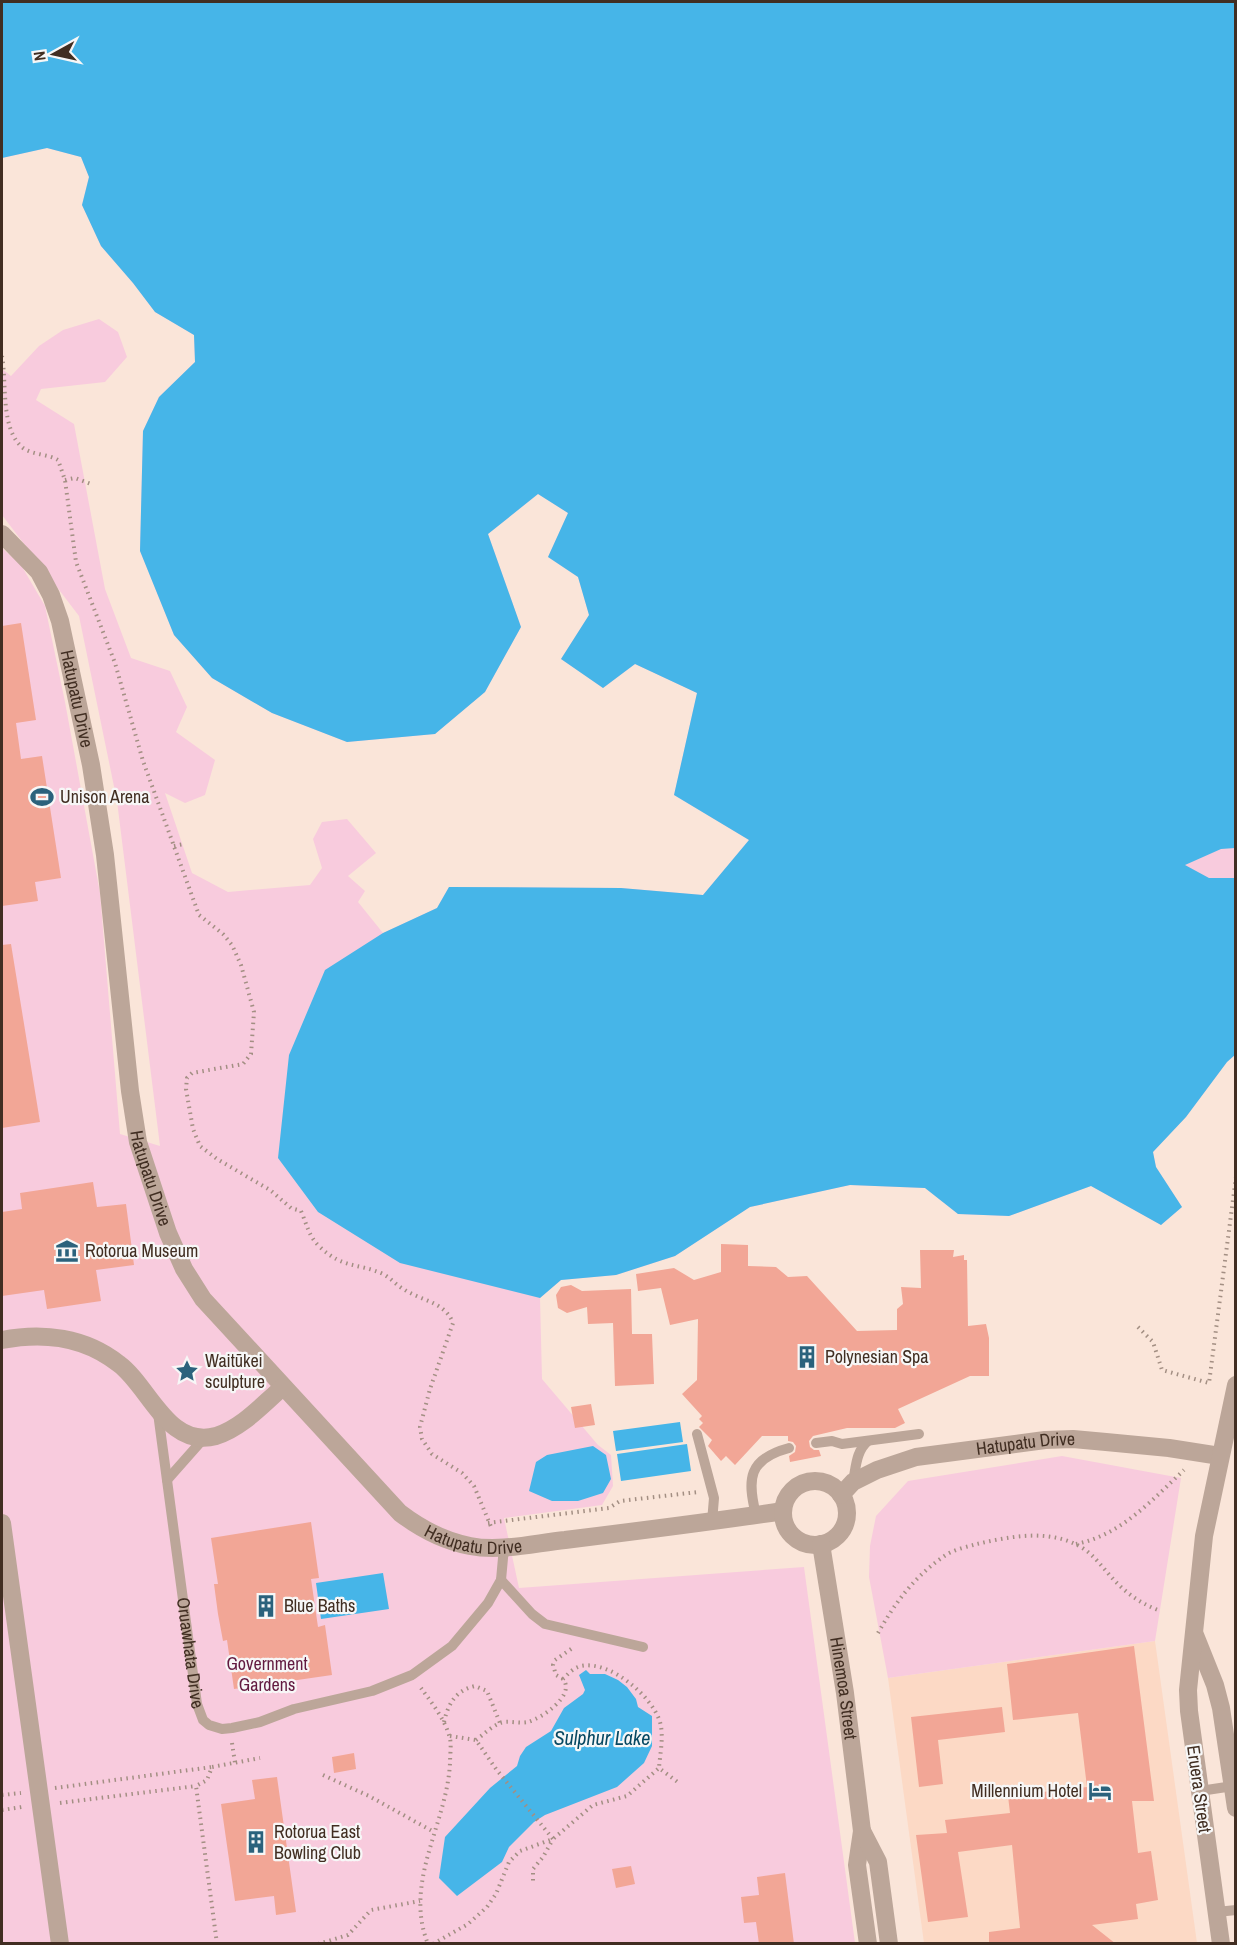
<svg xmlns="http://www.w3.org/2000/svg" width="1237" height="1945" font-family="'Archivo Narrow',sans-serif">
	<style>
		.built { fill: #fcd9c5 }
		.green { fill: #f8cbdd }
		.water { fill: #46b5e8 }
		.building { fill: #f2a696 }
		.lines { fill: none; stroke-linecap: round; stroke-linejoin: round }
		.path { stroke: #a38f83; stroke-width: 4; stroke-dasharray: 1.5 4.5; stroke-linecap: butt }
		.lane { stroke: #bca699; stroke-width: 10 }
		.street { stroke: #bca699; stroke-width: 18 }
		.labels { text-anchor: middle; stroke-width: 4.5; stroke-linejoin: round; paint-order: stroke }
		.street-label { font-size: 18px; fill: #412e22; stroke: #f7f7f7 }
		.poi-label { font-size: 18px; fill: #412e22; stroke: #f7f7f7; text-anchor: start }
		.park-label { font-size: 18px; fill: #621a40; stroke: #f7f7f7 }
		.water-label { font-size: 20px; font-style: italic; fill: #074862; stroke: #f7f7f7 }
	</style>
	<rect width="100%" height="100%" fill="#fae5d9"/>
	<path class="built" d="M1155,1641L1197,1943H924L888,1678Z"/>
	<path class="green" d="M2,2H1235L1236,1054L1227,1062L1186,1117L1153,1152L1156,1167L1182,1207L1161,1225L1091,1186L1009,1216L958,1214L925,1188L850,1185L750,1207L675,1256L616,1275L561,1280L540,1298L542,1379L598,1445L611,1455L613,1486L602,1505L504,1518L519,1588L804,1567L855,1943H2V548L21,565L45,606L65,702L100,893L120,1134L160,1146L117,801L79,616L2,515V369L11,376L39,346L63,330L99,319L118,332L127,357L105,382L41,389L36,400L74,424L105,589L131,658L170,671L187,707L176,732L215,760L205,795L185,803L165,793L192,873L228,892L310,885L322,868L313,839L322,822L347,819L376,853L348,876L365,891L358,902L383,933L437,908L449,887L621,888L703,895L749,840L674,795L697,693L635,664L603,688L561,659L589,615L578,577L548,557L568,513L538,494L488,534L521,627L485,692L435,734L347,742L272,713L212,678L174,635L140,551L143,431L159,397L195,362L194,335L155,312L133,283L101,246L82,205L89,177L81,157L47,148L2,158Z
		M1062,1456L1181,1478L1155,1641L888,1678L869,1577L870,1546L876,1516L908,1481Z"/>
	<path class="water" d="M2,2H1235V848L1221,849L1185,865L1209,878H1235L1236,1054L1227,1062L1186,1117L1153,1152L1156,1167L1182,1207L1161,1225L1091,1186L1009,1216L958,1214L925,1188L850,1185L750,1207L675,1256L616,1275L561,1280L540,1298L400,1263L318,1212L278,1158L289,1055L325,970L383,933L437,908L449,887L621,888L703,895L749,840L674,795L697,693L635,664L603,688L561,659L589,615L578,577L548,557L568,513L538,494L488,534L521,627L485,692L435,734L347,742L272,713L212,678L174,635L140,551L143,431L159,397L195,362L194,335L155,312L133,283L101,246L82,205L89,177L81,157L47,148L2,158Z
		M680,1422L683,1442L616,1451L613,1431Z
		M687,1444L691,1471L621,1481L617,1454Z
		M593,1446L606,1455L611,1479L603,1493L578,1501H552L529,1491L536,1462L547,1455Z
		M383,1573L389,1609L321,1619L316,1583Z
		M586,1670L590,1674H605L618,1680L627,1687L636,1699L638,1707L652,1716V1746L644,1763L617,1787L545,1815L534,1822L509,1847L502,1862L457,1896L439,1878L445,1837L490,1788L517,1766L520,1756L526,1747L551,1731L564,1708L583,1694L585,1690L579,1675Z"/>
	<path class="building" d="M21,623L36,720L16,723L21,759L42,756L61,878L35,882L38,901L2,906V626Z
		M11,944L40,1122L2,1128V945Z
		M93,1182L97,1207L126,1204L134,1265L96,1270L101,1301L47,1309L44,1290L2,1296V1212L22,1209L20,1193Z
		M721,1244L748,1245V1266L776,1267L788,1277L807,1276L857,1331L897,1330V1309L903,1304L901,1287L921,1288L920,1250H954L953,1257L964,1255V1260H967L968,1326L986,1324L989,1338V1376H970L898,1409L905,1423L895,1428H847L813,1436L809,1441L810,1447L814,1450H819L821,1456L790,1462L789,1456L795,1452L796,1446L793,1442L788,1441V1436H762L735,1465L726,1456L721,1461L708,1446L712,1440L699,1427L703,1423L699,1419L702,1416L682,1394L697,1380L698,1319L670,1325L661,1288L638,1291L636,1274L674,1268L694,1280L721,1272Z
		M571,1285L582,1291L631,1289L632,1334H652L654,1384L615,1386L613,1323L588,1324L587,1307L567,1313L558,1308L556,1295L561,1287Z
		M591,1404L595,1425L575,1428L571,1407Z
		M311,1522L319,1578L311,1579L318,1627L325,1625L332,1675L234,1689L227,1640L223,1641L218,1614L214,1584H218L211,1538Z
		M1134,1646L1154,1801H1132L1138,1853L1151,1851L1158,1900L1136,1904L1138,1919L1092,1925L1116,1944H989V1932L1020,1928L1012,1845L958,1852L968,1917L928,1922L916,1835L947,1833L945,1820L1010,1813L1008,1796L1087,1787L1078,1713L1013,1720L1007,1664Z
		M1002,1707L1005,1732L938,1740L943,1784L919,1787L911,1717Z
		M354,1753L356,1769L334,1773L332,1757Z
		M277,1777L296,1912L276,1915L274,1896L235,1901L221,1804L255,1799L252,1780Z
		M631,1866L635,1884L616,1888L612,1869Z
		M785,1873L794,1944H759L756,1922L744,1923L741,1897L759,1895L757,1877Z"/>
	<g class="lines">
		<path class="path" d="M2,356C7,384 0,429 23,448C33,455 48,454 58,460L65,480L76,562L115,663L143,761L199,915L223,934L232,945L241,965L254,1012L251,1054L243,1064L192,1073L187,1078L186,1089L193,1129L200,1146L217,1159L270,1190L291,1208L301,1211C307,1225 309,1237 320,1247C343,1269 359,1263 383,1274C391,1278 397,1286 405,1290C422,1301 445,1302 453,1323L430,1389L420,1427L422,1439L432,1454L462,1473L474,1486L492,1529
			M65,480L75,478L91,484
			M174,846L184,844
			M1138,1327L1153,1342L1162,1370L1209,1383L1236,1177
			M488,1523L609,1508L620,1501L698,1492
			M1076,1544C1121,1535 1151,1501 1184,1470
			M878,1633C895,1603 914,1577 943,1557C952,1550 966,1547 977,1544C1012,1536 1052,1528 1084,1549C1093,1555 1100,1564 1107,1572C1121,1589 1137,1602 1158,1610
			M563,1679L556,1675L553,1665L555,1660L574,1647
			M421,1688C431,1702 444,1718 449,1735C452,1743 450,1754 450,1763C447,1824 403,1882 428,1944
			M444,1722C448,1704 456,1690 475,1686L487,1691L500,1723
			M450,1736L476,1740L496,1769L553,1839L543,1857L533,1869V1883
			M476,1740C483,1735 492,1726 500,1723C508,1720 519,1724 528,1722C542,1718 576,1695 563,1679C568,1674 573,1668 581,1666C610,1660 652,1696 660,1722C664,1736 660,1754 659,1768
			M232,1743L235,1763
			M323,1775L369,1796L434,1832
			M55,1788L212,1767
			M2,1795L21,1793
			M60,1803L196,1786
			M2,1810L22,1807
			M217,1944L196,1786L207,1780L212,1767L260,1758
			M318,1944L348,1935L371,1910L420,1901
			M433,1944L468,1924L487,1907L496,1894L509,1862L520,1851L553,1839L593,1805L627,1796L659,1768L679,1783"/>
		<g class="lane">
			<path id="s1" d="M158,1413L197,1704L203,1720L209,1725L222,1729L232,1728L260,1722L294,1709L372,1691L412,1675L452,1646L488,1603L501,1580L504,1547"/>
			<path d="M697,1434L714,1498L712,1522"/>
			<path d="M816,1443L832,1441L842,1444L919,1434"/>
			<path d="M167,1480L205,1437"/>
			<path d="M853,1482C856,1467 856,1451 868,1441"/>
			<path d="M756,1515C747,1479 748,1459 789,1448"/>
			<path d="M501,1580L532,1614L545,1624L643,1647"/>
			<path d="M1200,1791L1233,1786"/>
			<path d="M1217,1912L1236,1910"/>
		</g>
		<g class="street">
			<path id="s2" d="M2,534L39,572L51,595L60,621L91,765L105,855L130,1091L138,1142L168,1233L184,1269L203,1299L400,1513C421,1529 444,1541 470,1546C500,1552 535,1543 565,1540C638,1531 711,1522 783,1511"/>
			<path d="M2,1340C43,1332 85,1337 119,1364C149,1386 168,1449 216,1436C242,1428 263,1404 283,1387"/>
			<circle cx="815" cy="1513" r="32"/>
			<path id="s3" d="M841,1495L853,1482L877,1470L916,1457L1045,1440L1073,1439L1106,1442L1169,1448L1220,1456"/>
			<path d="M2,1523L60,1944"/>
			<path id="s4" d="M821,1544L845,1693L862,1831L857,1865L868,1944"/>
			<path d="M1195,1635L1215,1685L1221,1708L1236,1808"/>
			<path d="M862,1831L878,1862L889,1944"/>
			<path d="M1221,1944L1189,1711L1188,1690L1204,1536L1236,1385"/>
		</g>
	</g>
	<defs>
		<g id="stadium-bare" transform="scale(1.8)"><path d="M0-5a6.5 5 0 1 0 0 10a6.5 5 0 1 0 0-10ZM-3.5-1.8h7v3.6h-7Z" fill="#2b627c" stroke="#f7f7f7" stroke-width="2.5" paint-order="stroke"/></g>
		<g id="museum-bare" transform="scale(1.8)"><path d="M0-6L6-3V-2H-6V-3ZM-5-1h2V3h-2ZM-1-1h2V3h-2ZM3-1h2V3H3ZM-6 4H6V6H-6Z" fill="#2b627c" stroke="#f7f7f7" stroke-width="2.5" paint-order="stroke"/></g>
		<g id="building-bare" transform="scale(1.8)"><path d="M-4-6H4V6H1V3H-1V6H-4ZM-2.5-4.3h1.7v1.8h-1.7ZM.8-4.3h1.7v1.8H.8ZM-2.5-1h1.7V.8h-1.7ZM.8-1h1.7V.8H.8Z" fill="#2b627c" stroke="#f7f7f7" stroke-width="2.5" paint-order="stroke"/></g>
		<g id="sight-bare" transform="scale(1.8)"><path d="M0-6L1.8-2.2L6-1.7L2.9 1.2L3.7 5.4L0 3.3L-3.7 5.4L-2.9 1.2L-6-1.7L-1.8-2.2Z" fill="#2b627c" stroke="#f7f7f7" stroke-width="2.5" paint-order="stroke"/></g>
		<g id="hotel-bare" transform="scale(1.8)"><path d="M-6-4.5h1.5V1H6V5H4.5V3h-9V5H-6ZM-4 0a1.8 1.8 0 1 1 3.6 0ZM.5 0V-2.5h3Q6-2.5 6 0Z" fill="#2b627c" stroke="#f7f7f7" stroke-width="2.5" paint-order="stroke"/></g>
	</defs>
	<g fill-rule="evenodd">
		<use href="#stadium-bare" x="42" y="797"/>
		<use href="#museum-bare" x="67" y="1251"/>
		<use href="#building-bare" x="807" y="1357"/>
		<use href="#sight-bare" x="187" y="1371"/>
		<use href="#building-bare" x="266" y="1606"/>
		<use href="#hotel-bare" x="1100" y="1791"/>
		<use href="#building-bare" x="256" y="1842"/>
	</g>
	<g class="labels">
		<g class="street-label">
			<text dy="6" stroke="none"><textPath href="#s2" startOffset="186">Hatupatu Drive</textPath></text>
			<text dy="6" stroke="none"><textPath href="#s2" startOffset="672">Hatupatu Drive</textPath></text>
			<text dy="6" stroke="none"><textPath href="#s3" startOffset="196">Hatupatu Drive</textPath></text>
			<text dy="6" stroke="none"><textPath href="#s2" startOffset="1176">Hatupatu Drive</textPath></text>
			<text dy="6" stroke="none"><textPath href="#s1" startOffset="242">Oruawhata Drive</textPath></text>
			<text dy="6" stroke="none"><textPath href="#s4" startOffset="146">Hinemoa Street</textPath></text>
			<text transform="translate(1199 1789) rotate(82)" y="6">Eruera Street</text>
		</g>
		<g class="poi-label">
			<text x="60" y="803">Unison Arena</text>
			<text x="85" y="1257">Rotorua Museum</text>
			<text x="825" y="1363">Polynesian Spa</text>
			<text x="205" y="1367">Waitūkei<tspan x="205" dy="21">sculpture</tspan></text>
			<text x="284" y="1612">Blue Baths</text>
			<text x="1082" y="1797" text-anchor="end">Millennium Hotel</text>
			<text x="274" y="1838">Rotorua East<tspan x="274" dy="21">Bowling Club</tspan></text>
		</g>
		<g class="park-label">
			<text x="267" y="1670">Government<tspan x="267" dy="21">Gardens</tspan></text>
		</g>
		<g class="water-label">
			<text x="602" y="1745">Sulphur Lake</text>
		</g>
	</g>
	<rect width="1237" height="1945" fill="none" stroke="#412e22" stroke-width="6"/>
	<g transform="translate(54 54) rotate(262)" stroke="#f7f7f7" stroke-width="4.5" paint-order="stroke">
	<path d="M0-4.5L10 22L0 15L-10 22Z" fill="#412e22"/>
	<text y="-9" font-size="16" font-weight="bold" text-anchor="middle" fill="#412e22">N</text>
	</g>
</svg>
